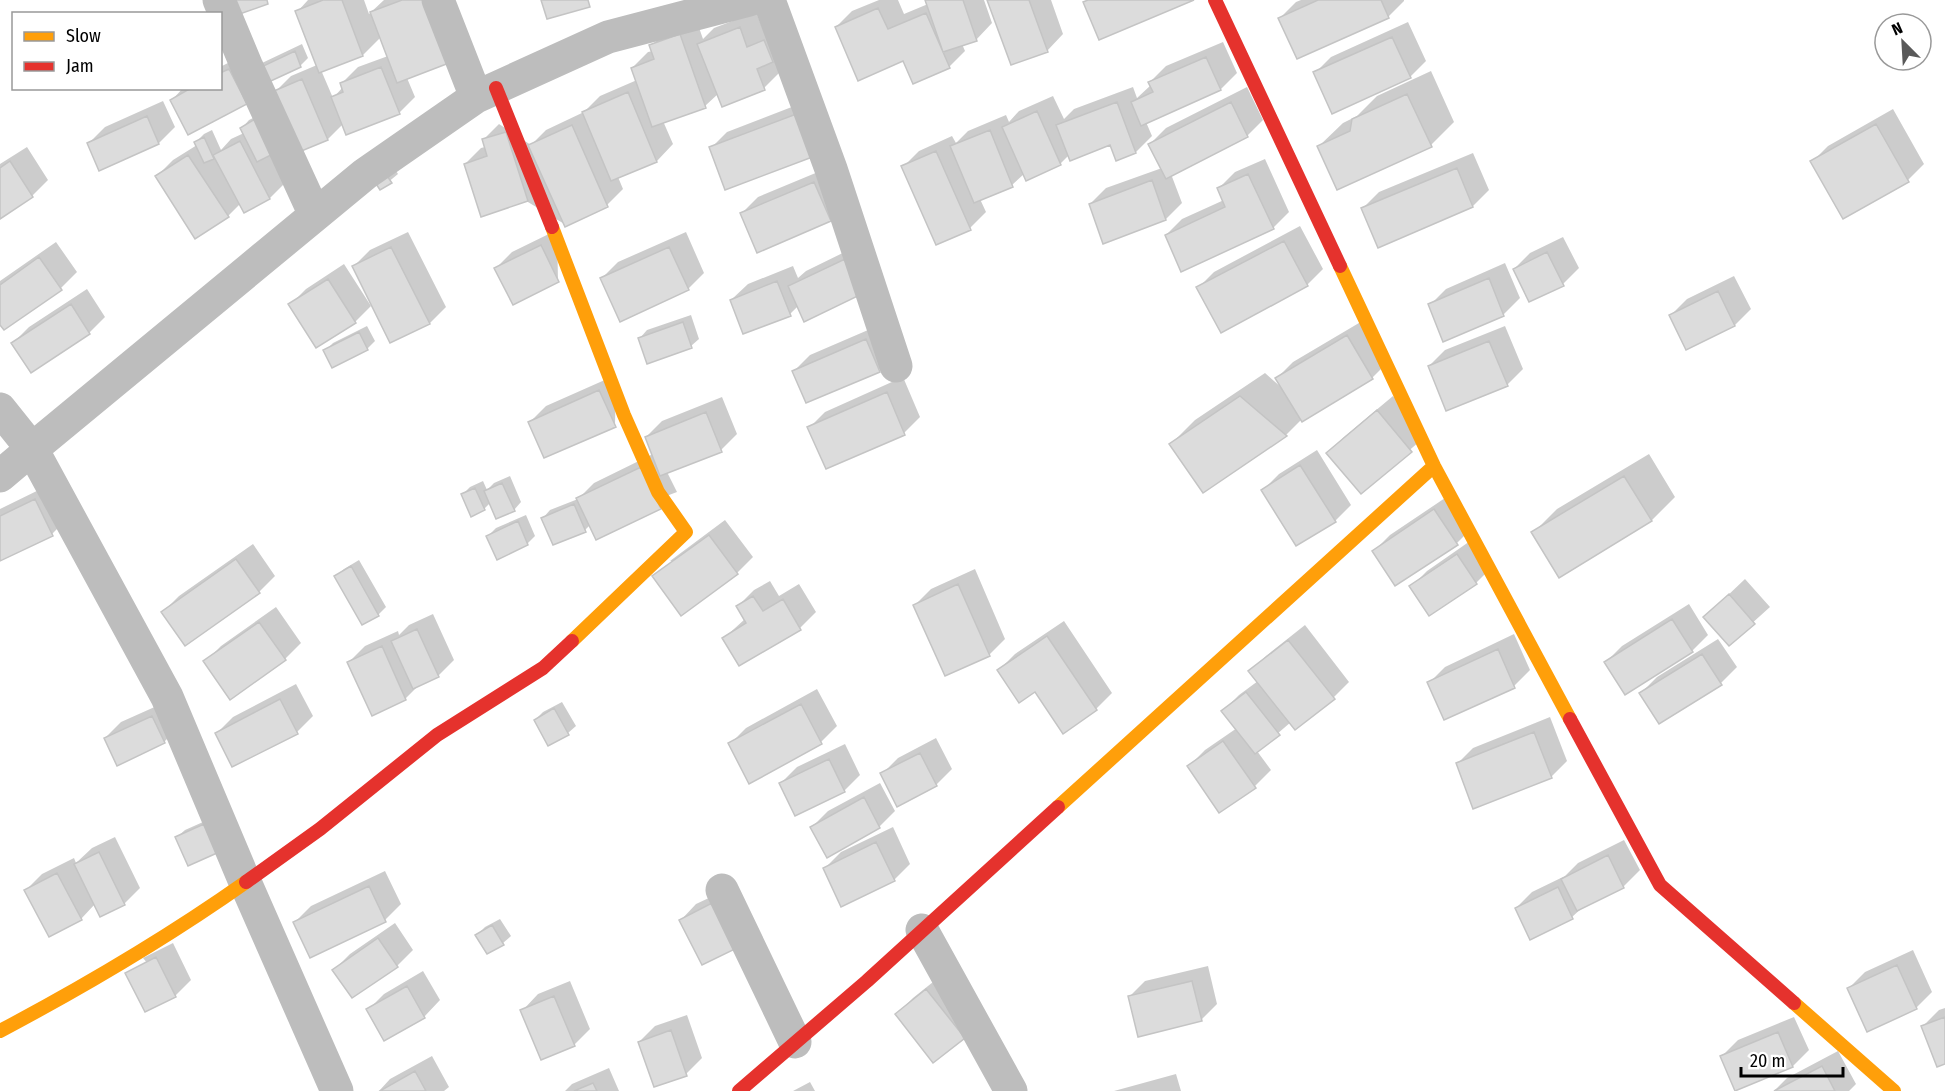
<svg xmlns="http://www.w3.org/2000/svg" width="1945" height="1091" font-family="'Fira Sans Condensed',sans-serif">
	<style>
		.shadow { fill: #0003; fill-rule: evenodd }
		.building { fill: #dcdcdc; stroke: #c4c4c4; stroke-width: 1.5 }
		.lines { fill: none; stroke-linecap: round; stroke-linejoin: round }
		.street { stroke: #bdbdbd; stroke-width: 33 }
		.slow { stroke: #ff9f0a; stroke-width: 14 }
		.jam { stroke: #e5322d; stroke-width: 14 }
	</style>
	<rect width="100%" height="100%" fill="#fff"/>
	<path class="shadow" d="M308,0H364L369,14L384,0H447L407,78L415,97L399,113L343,124L328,139L275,92L291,76L317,65L297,12ZM381,37L388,56L358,67L342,83L343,87L333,98L321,70L363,55Z
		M879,0H898L904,14L928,4L927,0H984L992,23L976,40L962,44L965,51L949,67L904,59L836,27L852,11Z
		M989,0H1051L1063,34L1047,51Z
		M1301,0H1404V1L1388,17L1280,18L1296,2Z
		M756,12L780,72L764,88L718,94L705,106L663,121L673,144L657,161L618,177L623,189L607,205L566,225L465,164L481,148L485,147L483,140L499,124L531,145L546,130L584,112L600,96L637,80L632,68L648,52L653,51L651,46L667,30L696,19L703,39L714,28Z
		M1408,22L1426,61L1410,77L1315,73L1331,57Z
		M1223,42L1237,73L1221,89L1146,122L1152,136L1136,152L1117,159L1111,143L1069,155L1060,164L1024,174L1012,185L980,199L986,212L970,228L903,167L919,151L952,136L956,143L968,131L1006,115L1009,122L1019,111L1053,96L1064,119L1074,109L1133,87L1137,98L1151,85L1150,82L1166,66Z
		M302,44L308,58L301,65L261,84L172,100L183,88H220V67L246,54L262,63Z
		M1431,71L1454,122L1431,145L1319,146L1343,123L1357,116L1377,96Z
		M1247,87L1263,120L1247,136L1171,174L1182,203L1166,219L1090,204L1106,188L1162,168L1150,144L1166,128Z
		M815,98L726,188L711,148L727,132Z
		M163,101L175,127L159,143L100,169L89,143L105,127Z
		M1893,109L1924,164L1908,180L1844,217L1812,162L1828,146Z
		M263,113L286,182L270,198L245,211L241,203L228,216L157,176L173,160L197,145L196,142L204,134L212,130L221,150L231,139L244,133L242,128L249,120Z
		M27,147L48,180L32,196L0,217V164Z
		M1473,153L1489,190L1473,206L1379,246L1363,208L1379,192Z
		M1265,159L1289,212L1273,228L1166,235L1182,219L1224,200L1219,188L1235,172Z
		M393,166L398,174L381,188Z
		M830,167V220L742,213L758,197Z
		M1300,226L1323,269L1307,285L1198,288L1214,272Z
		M557,230L558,281L496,268L512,252Z
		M408,232L446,307L430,323L391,341L354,266L370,250Z
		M686,232L704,273L688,289L602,278L618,262Z
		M1563,237L1579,268L1563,284L1514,269L1530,253Z
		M56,242L77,272L61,288L4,328L0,322V281Z
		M861,244L790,314L731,300L748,284L793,266L798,278L806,271Z
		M1505,263L1520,298L1504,314L1444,340L1430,305L1446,289Z
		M344,264L371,306L355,322L290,305L306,289Z
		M1734,276L1751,309L1735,325L1687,348L1671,315L1687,299Z
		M87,289L105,317L89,333L13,343L29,327Z
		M691,315L699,339L691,346L640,338L647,330Z
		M1364,320L1388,362L1372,378L1302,419L1286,435L1204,491L1171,444L1195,420L1265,373L1282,388L1277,378L1293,362Z
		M882,324L895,354L879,370L794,371L810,355Z
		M367,326L375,341L367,349L325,351L333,343Z
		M1505,326L1523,369L1507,385L1429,366L1445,350Z
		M616,375L615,425L530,422L546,406Z
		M903,377L920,417L904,433L809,428L825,412Z
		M1393,396L1427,435L1361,492L1328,453L1344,437Z
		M722,397L737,434L721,450L667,472L677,492L590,525L585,530L543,518L550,510L578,499L594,483L653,454L646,437L662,421Z
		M1317,450L1351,505L1335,521L1296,544L1263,490L1279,474Z
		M1649,454L1675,497L1652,520L1559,576L1533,533L1557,509Z
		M510,476L521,502L514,510L491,502L484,509L462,495L470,487L483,481L487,490L494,483Z
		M51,484L68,518L52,534L0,559V509Z
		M1451,494L1473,527L1457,543L1396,584L1374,551L1390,535Z
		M526,515L535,536L527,544L488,536L496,528Z
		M725,520L753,557L737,573L670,561Z
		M1473,539L1492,567L1476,583L1411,587L1427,571Z
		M253,544L275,576L259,592L185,644L163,612L179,596Z
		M359,560L386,607L378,615L336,576L344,569Z
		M975,569L1005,639L989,655L946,674L915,605L931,589Z
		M1745,579L1770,607L1729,644L1705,617Z
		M770,581L779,596L799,584L816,612L800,628L724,638L745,619L738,606L754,590Z
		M1689,604L1708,635L1692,651L1626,693L1606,662L1622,646Z
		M276,607L301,643L285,659L205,662L221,646Z
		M433,614L454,660L438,676L420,684L405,699L349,662L365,646L398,631L399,635L409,625Z
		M1064,621L1112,693L1096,709L1063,732L1035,690L999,670L1015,654Z
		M1305,625L1349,682L1333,698L1291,722L1257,751L1271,770L1255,786L1189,766L1205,750L1237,728L1223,711L1239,695L1258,681L1250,672L1266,656Z
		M1514,634L1530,670L1514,686L1429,683L1445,667Z
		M1718,639L1737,667L1721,683L1641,693L1657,677Z
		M296,684L313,716L297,732L217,733L233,717Z
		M817,689L837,726L821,742L750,782L730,744L746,728Z
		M168,701L180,726L164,742L105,738L121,722Z
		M562,702L576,726L568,733L535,720L543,712Z
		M1550,717L1567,761L1551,777L1457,764L1473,748Z
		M936,738L952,769L936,785L882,774L898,758Z
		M845,744L860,775L844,791L781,783L797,767Z
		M880,783L895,811L879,827H812L828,811Z
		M212,818L216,852L177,837L185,830Z
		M893,827L910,864L894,880L842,905L825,868L841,852Z
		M115,837L140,888L124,904H95L81,919L26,890L42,874L74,858L76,863L92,848Z
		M1624,840L1640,870L1624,886L1583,907L1572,917L1516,908L1532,892L1565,876L1578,863Z
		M385,871L401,904L385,920L295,922L311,906Z
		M728,889L750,931L680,921L696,904Z
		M500,919L511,936L503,943L477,935L485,927Z
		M395,923L413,950L397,966L353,996L334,970L350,954Z
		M173,943L191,980L175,996L143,958Z
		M1913,950L1932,992L1916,1008L1849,988L1865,972Z
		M1208,966L1217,1004L1201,1020L1129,997L1145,981Z
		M423,971L440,1000L424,1017L368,1010L384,994Z
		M943,974L964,1037L897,1014L913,998Z
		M570,981L590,1029L574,1045L522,1011L538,994Z
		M1945,1008V1062L1923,1026L1939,1010Z
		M687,1015L702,1058L686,1074L639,1042L655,1026Z
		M1794,1017L1809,1050L1793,1066L1722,1056L1738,1040Z
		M1838,1051L1856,1084L1849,1091H1774L1787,1078Z
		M432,1056L449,1087L444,1091H379L390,1079Z
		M609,1068L619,1091H565L572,1084Z
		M1176,1074L1181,1091H1114Z
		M810,1082L815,1091H793Z"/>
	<path class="building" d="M229,0H267L268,4L234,16Z
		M323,0H342L363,56L319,73L295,11Z
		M402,0H425L449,63L397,83L370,12Z
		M541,0H588L590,7L547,19Z
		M925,0H963L977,41L943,52Z
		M987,0H1029L1048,52L1011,65Z
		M1088,0H1194L1099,40L1083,2Z
		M1318,0H1381L1389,18L1297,59L1278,18Z
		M878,8L888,29L926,13L950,68L913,84L903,61L858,81L835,27Z
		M740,27L747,47L764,40L773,62L757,69L765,90L722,107L697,44Z
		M680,34L706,108L652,127L631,68L654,59L649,45Z
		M1392,37L1411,78L1332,114L1313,72Z
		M295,51L301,67L260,86L253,71Z
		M1206,57L1221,90L1141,126L1131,102L1153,92L1148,82Z
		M381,67L400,114L346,135L331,97L343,92L340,83Z
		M229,69L247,104L188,135L170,100L191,88H220V73Z
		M302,79L328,140L299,152L274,91Z
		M628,92L657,162L611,181L582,112Z
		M1407,94L1432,147L1337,190L1317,146L1350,131L1352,119Z
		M1117,102L1136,153L1116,161L1110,145L1070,161L1056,125Z
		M1231,102L1248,137L1166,179L1148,144Z
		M1037,111L1061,165L1026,181L1002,127Z
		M799,113L815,156L725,190L709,147Z
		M147,116L159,144L99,171L87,143Z
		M255,119L273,154L257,162L240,128Z
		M1876,124L1909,182L1843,219L1810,161Z
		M572,125L608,207L565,227L528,145Z
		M990,130L1013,187L974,203L950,146Z
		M506,132L528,201L481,217L464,164L487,156L482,139Z
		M204,137L214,159L204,163L194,142Z
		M240,141L270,199L244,213L213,155Z
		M936,151L971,230L936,245L901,166Z
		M188,155L229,217L195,239L155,176Z
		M10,161L33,197L0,219V168Z
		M1457,168L1473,207L1378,248L1361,208Z
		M385,173L392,183L380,190L373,179Z
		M1248,174L1274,229L1181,272L1165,235L1225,207L1217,188Z
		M1152,180L1166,220L1103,244L1089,204Z
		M814,182L831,221L757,253L740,213Z
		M1284,241L1308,286L1221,333L1196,287Z
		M541,245L559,282L513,305L494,268Z
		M391,247L430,324L390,343L352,266Z
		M669,247L689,290L620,322L600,278Z
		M1547,252L1564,286L1529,302L1513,269Z
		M39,257L62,290L4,330L0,325V285Z
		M845,259L862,294L804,322L788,286Z
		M1489,278L1504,316L1443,342L1428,304Z
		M328,279L356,323L316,348L288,304Z
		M777,281L791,316L743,334L730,300Z
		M1718,291L1735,326L1686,350L1669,315Z
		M71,304L90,334L31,373L11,343Z
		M683,322L692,348L647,364L638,338Z
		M359,332L368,350L332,368L323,350Z
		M1347,335L1373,379L1302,422L1275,378Z
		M866,339L880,372L806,403L792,371Z
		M1489,341L1508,386L1446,411L1428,366Z
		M599,390L616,427L544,458L528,422Z
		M887,392L905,435L826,469L807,427Z
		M1240,396L1287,436L1203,493L1169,444Z
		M1377,410L1412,452L1361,494L1326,453Z
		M706,412L722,452L660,476L645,437Z
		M1300,465L1336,522L1296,546L1261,490Z
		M641,467L661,509L596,540L576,498Z
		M1624,476L1652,521L1559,578L1531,532Z
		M502,483L515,511L496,519L484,491Z
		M475,488L485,510L471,517L461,494Z
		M35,499L53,536L0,561V516Z
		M574,504L586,532L553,545L541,518Z
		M1434,509L1458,545L1395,586L1372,551Z
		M518,521L528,545L497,560L486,536Z
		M709,535L738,574L681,616L652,576Z
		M1457,554L1477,584L1429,616L1409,586Z
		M236,559L260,593L185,646L161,612Z
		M351,566L379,616L362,625L334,576Z
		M958,584L990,656L945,676L913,605Z
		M1729,594L1755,624L1729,646L1703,617Z
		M753,596L763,611L783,599L801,630L739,666L722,638L746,623L736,606Z
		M1672,619L1693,652L1625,695L1604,662Z
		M259,622L286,660L230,700L203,661Z
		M417,629L439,677L413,689L391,641Z
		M1047,636L1097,710L1063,734L1035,692L1019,703L997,670Z
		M1288,640L1335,699L1295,730L1248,671Z
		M382,646L406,700L372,716L347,662Z
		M1498,649L1515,688L1444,720L1427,682Z
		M1702,654L1722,685L1659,724L1639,693Z
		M1246,692L1280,735L1255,754L1221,711Z
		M280,699L298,734L232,767L215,733Z
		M801,704L822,744L749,784L728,743Z
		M554,708L569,735L548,746L534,720Z
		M152,716L165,743L117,766L104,738Z
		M1534,732L1552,778L1473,809L1456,763Z
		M1223,741L1256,788L1219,813L1187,766Z
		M920,753L937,786L897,807L880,773Z
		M829,759L845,792L795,816L779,783Z
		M864,797L880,828L827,858L810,827Z
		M204,824L217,853L188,866L175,837Z
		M876,842L895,881L841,907L823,868Z
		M99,852L125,905L100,917L74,864Z
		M1608,855L1624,888L1577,911L1561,879Z
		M57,873L82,920L49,937L24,890Z
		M369,886L386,922L310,958L293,922Z
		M1558,887L1573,919L1530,940L1515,908Z
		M712,903L735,949L702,965L679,920Z
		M492,925L504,945L487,954L475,935Z
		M378,938L398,967L352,998L332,970Z
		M156,957L176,997L145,1012L125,973Z
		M1897,965L1917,1009L1867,1032L1847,988Z
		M1192,981L1202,1021L1138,1037L1128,996Z
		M407,986L425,1018L384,1041L366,1009Z
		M926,989L965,1038L933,1063L895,1014Z
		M554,996L575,1046L541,1060L520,1010Z
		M1945,1017V1064L1937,1067L1921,1026Z
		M671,1030L687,1076L654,1087L638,1042Z
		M1778,1032L1793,1067L1735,1091L1720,1056Z
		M1822,1066L1835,1091H1774Z
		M415,1071L426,1091H380Z
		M593,1083L597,1091H574Z"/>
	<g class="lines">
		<path class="street" d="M219,0L247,67L315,215
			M438,0L476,97
			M769,0L831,169L896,366
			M0,409L32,449L365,174L476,97L608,37L749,0
			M0,476L32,449L167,697L245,882L337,1091
			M722,890L795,1042
			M922,930L1011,1091"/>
		<path class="slow" d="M552,227L624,415L658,492L686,532L572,641
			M1340,266L1434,466L1570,719
			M1058,807L1434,466
			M1794,1003L1894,1091
			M0,1031C85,986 168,937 246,882"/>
		<path class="jam" d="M1215,0L1340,266
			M496,88L552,227
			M1570,719L1660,885L1794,1003
			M246,882L320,829L437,735L543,668L572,641
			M739,1091L867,981L1058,807"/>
	</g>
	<rect x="12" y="12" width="210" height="78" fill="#ffffff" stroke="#999999" stroke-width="1.5"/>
	<rect x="24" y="32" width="30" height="9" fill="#ff9f0a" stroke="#999999" stroke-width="1.5"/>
	<text x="66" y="42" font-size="18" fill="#000000">Slow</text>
	<rect x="24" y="62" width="30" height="9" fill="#e5322d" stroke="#999999" stroke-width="1.5"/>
	<text x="66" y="72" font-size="18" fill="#000000">Jam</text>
	<g transform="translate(1903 42) rotate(336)"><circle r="28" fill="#ffffff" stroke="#999999" stroke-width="1.5"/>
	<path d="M0-4.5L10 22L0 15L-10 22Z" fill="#595959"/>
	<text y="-9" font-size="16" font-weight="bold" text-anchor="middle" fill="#000000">N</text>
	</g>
	<path d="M1741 1067v9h102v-9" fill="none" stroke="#000000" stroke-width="3"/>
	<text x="1750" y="1067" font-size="18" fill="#000000" stroke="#ffffff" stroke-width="4.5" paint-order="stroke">20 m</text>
</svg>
